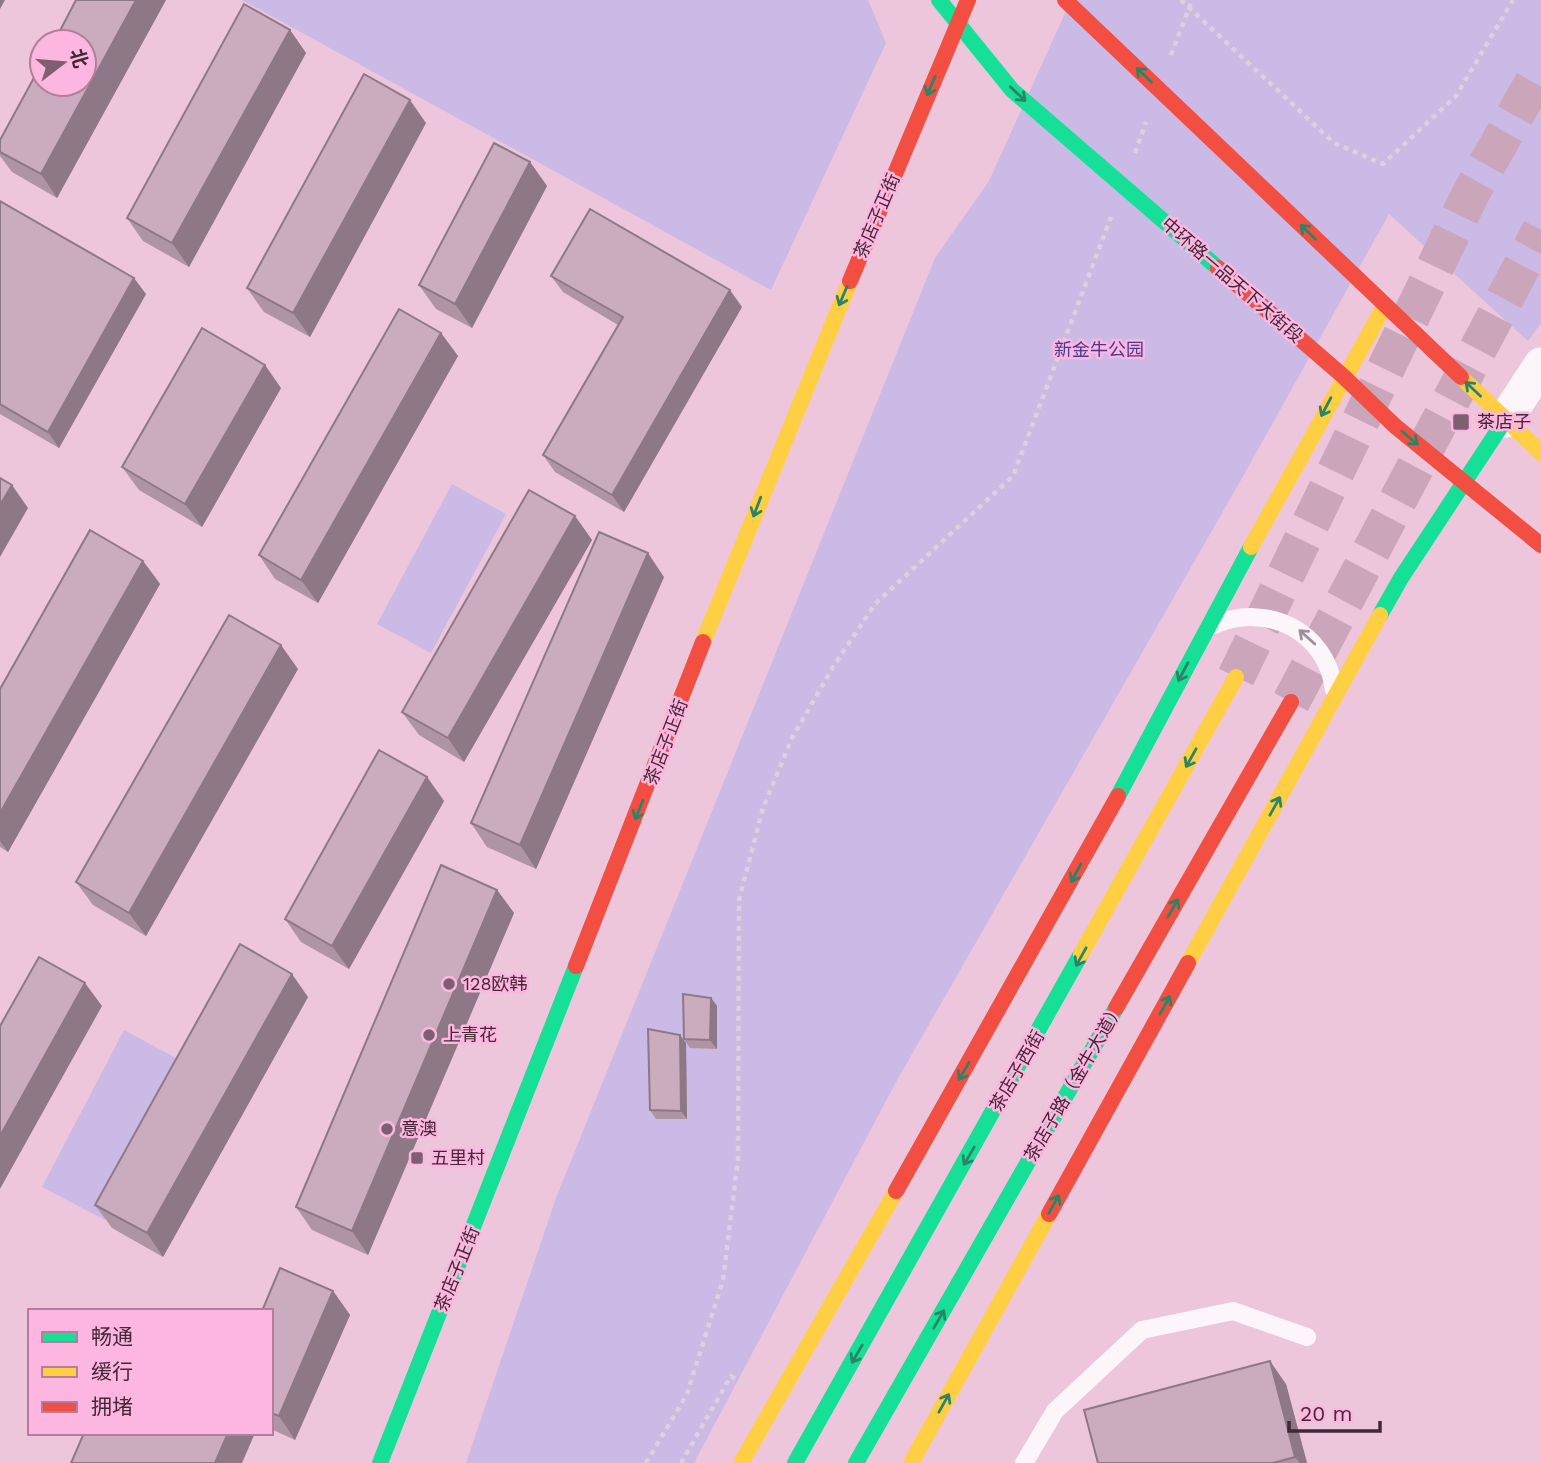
<svg xmlns="http://www.w3.org/2000/svg" width="1541" height="1463" font-family="'Work Sans','Noto Sans SC',sans-serif">
	<style>
		.green { fill: #cbb9e6 }
		.lines { fill: none; stroke-linecap: round; stroke-linejoin: round }
		.highway-tunnel { stroke: #cba6bb; stroke-width: 38; stroke-dasharray: 38 19; stroke-linecap: butt }
		.path { stroke: #ded1d9; stroke-width: 4.5; stroke-dasharray: 5 5; stroke-linecap: butt }
		.lane { stroke: #fcf6fa; stroke-width: 18 }
		.street { stroke: #fcf6fa; stroke-width: 35 }
		.fast { stroke: #16e098; stroke-width: 16 }
		.slow { stroke: #ffcf43; stroke-width: 16 }
		.jam { stroke: #f24e42; stroke-width: 16 }
		.wall { fill: #af94a3 }
		.shaded-wall { fill: #8e7885 }
		.building { fill: #cbacbe; stroke: #8e7885; stroke-width: 2 }
		.oneway { stroke: #2c8468 }
		.oneway2 { stroke: #a08e98 }
		.poi-dot { fill: #7e5f71; stroke: #fdb6df; stroke-width: 2.5 }
		.labels { text-anchor: middle; stroke-width: 5; stroke-linejoin: round; paint-order: stroke }
		.street-label { font-size: 18px; fill: #432737; stroke: #fdb6df }
		.park-label { font-size: 18px; fill: #453c8e; stroke: #fdb6df }
		.poi-label { font-size: 18px; fill: #432737; stroke: #fdb6df; text-anchor: start }
	</style>
	<rect width="100%" height="100%" fill="#edc6dc"/>
	<path class="green" d="M242,0H868L886,43L771,290Z
		M1071,0H1541V323L1528,341L1389,214L1241,480L896,1082L694,1463H466L556,1198L935,258L989,181Z
		M452,484L506,514L431,653L377,624Z
		M124,1030L187,1064L105,1220L42,1187Z"/>
	<g class="lines">
		<path class="highway-tunnel" d="M1236,677L1471,193L1541,69
			M1291,702L1541,230"/>
		<path class="path" d="M1181,0L1334,143L1383,164L1456,96L1513,0
			M1171,55L1192,0
			M1135,153L1146,122
			M646,1463L687,1394L723,1280L738,1159L739,900L763,808L792,738L833,667L875,604L1013,476L1111,217
			M681,1463L731,1376L747,1385"/>
		<path class="lane" d="M1214,625C1267,602 1327,631 1334,690
			M1024,1463L1055,1411L1142,1330L1233,1311L1307,1337"/>
		<path class="street" d="M1505,420L1541,365"/>
		<path class="fast" d="M939,0L1012,90L1218,268
			M1380,615L1401,578L1505,420
			M1118,796L1251,547
			M380,1463L576,966
			M795,1463L1081,954
			M856,1463L1116,1008"/>
		<path class="slow" d="M1461,377L1541,453
			M1251,547L1385,305
			M703,642L850,281
			M1081,954L1236,677
			M1188,963L1380,615
			M741,1463L896,1191
			M911,1463L1049,1214"/>
		<path class="jam" d="M1065,0L1461,377
			M1218,268L1343,376L1395,426L1541,545
			M850,281L968,0
			M576,966L703,642
			M1116,1008L1291,702
			M896,1191L1118,796
			M1049,1214L1188,963"/>
	</g>
	<path class="wall" d="M76,0H166L57,198L12,172L0,156V140Z
		M290,30L306,53L189,267L143,241L127,218Z
		M426,123L310,337L264,312L247,288Z
		M530,162L547,186L472,328L436,309L419,285Z
		M0,201L146,294L59,448L0,414Z
		M551,276L742,307L624,512L555,472L543,455L618,325L563,292Z
		M441,333L458,356L318,603L275,579L259,555Z
		M281,388L202,527L139,490L122,467Z
		M575,516L592,540L464,762L419,735L402,712Z
		M143,561L160,584L8,852L0,847V689Z
		M664,577L536,869L487,847L471,823Z
		M298,669L146,936L93,905L76,882Z
		M427,777L444,801L349,969L301,942L285,919Z
		M497,890L514,913L368,1255L312,1230L296,1207Z
		M308,997L163,1257L112,1228L95,1205Z
		M711,998L717,1006V1049L690,1048L684,1039Z
		M680,1035L686,1043L687,1119H656L650,1110Z
		M333,1291L350,1315L295,1440L271,1429V1311Z
		M1286,1384L1307,1463H1098Z"/>
	<path class="shaded-wall" d="M0,0H5L0,9Z
		M136,0H166L57,198L41,174Z
		M290,30L306,53L189,267L172,243Z
		M410,100L426,123L310,337L293,313Z
		M530,162L547,186L472,328L455,304Z
		M134,278L146,294L59,448L48,432Z
		M730,290L742,307L624,512L612,495Z
		M441,333L458,356L318,603L301,580Z
		M265,365L281,388L202,527L185,504Z
		M12,485L28,508L0,557V505Z
		M575,516L592,540L464,762L448,738Z
		M648,553L664,577L536,869L520,845Z
		M143,561L160,584L8,852L0,841V813Z
		M281,645L298,669L146,936L129,913Z
		M427,777L444,801L349,969L332,946Z
		M497,890L514,913L368,1255L352,1231Z
		M292,974L308,997L163,1257L147,1233Z
		M85,983L102,1006L0,1189V1136Z
		M711,998L717,1006V1049L710,1040Z
		M680,1035L686,1043L687,1119L681,1111Z
		M333,1291L350,1315L295,1440L279,1416Z
		M1270,1361L1286,1384L1307,1463H1300L1295,1457Z
		M228,1433H255L242,1463H215Z"/>
	<path class="building" d="M76,0H136L41,174L0,152V140L42,63V84H84V42H54Z
		M244,4L290,30L172,243L127,218Z
		M364,74L410,100L293,313L247,288Z
		M494,143L530,162L455,304L419,285Z
		M0,201L134,278L48,432L0,404Z
		M590,209L730,290L612,495L543,455L623,317L551,276Z
		M399,309L441,333L301,580L259,555Z
		M202,328L265,365L185,504L122,467Z
		M0,478L12,485L0,505Z
		M529,490L575,516L448,738L402,712Z
		M90,530L143,561L0,813V689Z
		M599,532L648,553L520,845L471,823Z
		M229,615L281,645L129,913L76,882Z
		M379,750L427,777L332,946L285,919Z
		M441,865L497,890L352,1231L296,1207Z
		M240,944L292,974L147,1233L95,1205Z
		M39,957L85,983L0,1136V1026Z
		M683,994L711,998L710,1040L684,1039Z
		M648,1029L680,1035L681,1111L650,1110Z
		M280,1268L333,1291L279,1416L271,1413V1311H262Z
		M1270,1361L1295,1457L1273,1463H1098L1084,1410Z
		M84,1433H228L215,1463H71Z"/>
	<defs><path id="oneway-shaft" d="M-6 0H5M1.5-3L5.5 0L1.5 3" fill="none" stroke-width="1.6" stroke-linecap="round" stroke-linejoin="round" transform="scale(1.75)"/></defs>
	<g class="oneway">
		<use href="#oneway-shaft" transform="translate(1144 75) rotate(-136)"/>
		<use href="#oneway-shaft" transform="translate(931 86) rotate(113)"/>
		<use href="#oneway-shaft" transform="translate(1018 94) rotate(43)"/>
		<use href="#oneway-shaft" transform="translate(1308 232) rotate(-136)"/>
		<use href="#oneway-shaft" transform="translate(843 296) rotate(113)"/>
		<use href="#oneway-shaft" transform="translate(1473 389) rotate(-137)"/>
		<use href="#oneway-shaft" transform="translate(1326 407) rotate(118)"/>
		<use href="#oneway-shaft" transform="translate(1410 438) rotate(40)"/>
		<use href="#oneway-shaft" transform="translate(757 507) rotate(111)"/>
		<use href="#oneway-shaft" transform="translate(1183 672) rotate(118)"/>
		<use href="#oneway-shaft" transform="translate(1191 758) rotate(119)"/>
		<use href="#oneway-shaft" transform="translate(1275 806) rotate(-61)"/>
		<use href="#oneway-shaft" transform="translate(639 810) rotate(112)"/>
		<use href="#oneway-shaft" transform="translate(1076 873) rotate(118)"/>
		<use href="#oneway-shaft" transform="translate(1173 908) rotate(-60)"/>
		<use href="#oneway-shaft" transform="translate(1081 957) rotate(119)"/>
		<use href="#oneway-shaft" transform="translate(1165 1005) rotate(-61)"/>
		<use href="#oneway-shaft" transform="translate(964 1071) rotate(120)"/>
		<use href="#oneway-shaft" transform="translate(969 1156) rotate(120)"/>
		<use href="#oneway-shaft" transform="translate(1054 1204) rotate(-61)"/>
		<use href="#oneway-shaft" transform="translate(939 1319) rotate(-60)"/>
		<use href="#oneway-shaft" transform="translate(857 1354) rotate(120)"/>
		<use href="#oneway-shaft" transform="translate(944 1403) rotate(-61)"/>
	</g>
	<use class="oneway2" href="#oneway-shaft" transform="translate(1307 637) rotate(-138)"/>
	<g class="poi-dot">
		<rect x="1452" y="413" width="18" height="18" rx="3.5"/>
		<circle cx="449" cy="984" r="7"/>
		<circle cx="429" cy="1035" r="7"/>
		<circle cx="387" cy="1129" r="7"/>
		<rect x="410" y="1151" width="14" height="14" rx="3.5"/>
	</g>
	<g class="labels">
		<g class="street-label">
			<text transform="translate(877 216) rotate(-67)" y="6">茶店子正街</text>
			<text transform="translate(1232 280) rotate(41)" y="6">中环路一品天下大街段</text>
			<text transform="translate(666 742) rotate(-69)" y="6">茶店子正街</text>
			<text transform="translate(1017 1071) rotate(-60)" y="6">茶店子西街</text>
			<text transform="translate(1074 1082) rotate(-60)" y="6">茶店子路（金牛大道）</text>
			<text transform="translate(457 1269) rotate(-68)" y="6">茶店子正街</text>
		</g>
		<g class="park-label">
			<text x="1099" y="356">新金牛公园</text>
		</g>
		<g class="poi-label">
			<text x="1477" y="428">茶店子</text>
			<text x="463" y="990">128欧韩</text>
			<text x="443" y="1041">上青花</text>
			<text x="401" y="1135">意澳</text>
			<text x="431" y="1164">五里村</text>
		</g>
	</g>
	<rect x="28" y="1309" width="245" height="126" fill="#fdb6df" stroke="#b37d9c" stroke-width="2"/>
	<rect x="42" y="1332" width="35" height="10" fill="#16e098" stroke="#b37d9c" stroke-width="2"/>
	<text x="91" y="1344" font-size="21" fill="#432737">畅通</text>
	<rect x="42" y="1367" width="35" height="10" fill="#ffcf43" stroke="#b37d9c" stroke-width="2"/>
	<text x="91" y="1379" font-size="21" fill="#432737">缓行</text>
	<rect x="42" y="1402" width="35" height="10" fill="#f24e42" stroke="#b37d9c" stroke-width="2"/>
	<text x="91" y="1414" font-size="21" fill="#432737">拥堵</text>
	<g transform="translate(63 63) rotate(74)"><circle r="33" fill="#fdb6df" stroke="#b37d9c" stroke-width="2"/>
	<path d="M0-5L12 26L0 18L-12 26Z" fill="#7e5f71"/>
	<text y="-10" font-size="19" font-weight="bold" text-anchor="middle" fill="#432737">北</text>
	</g>
	<path d="M1289 1421v10h91v-10" fill="none" stroke="#432737" stroke-width="3.5"/>
	<text x="1300" y="1421" font-size="21" fill="#432737" stroke="#fdb6df" stroke-width="5" paint-order="stroke">20 m</text>
</svg>
